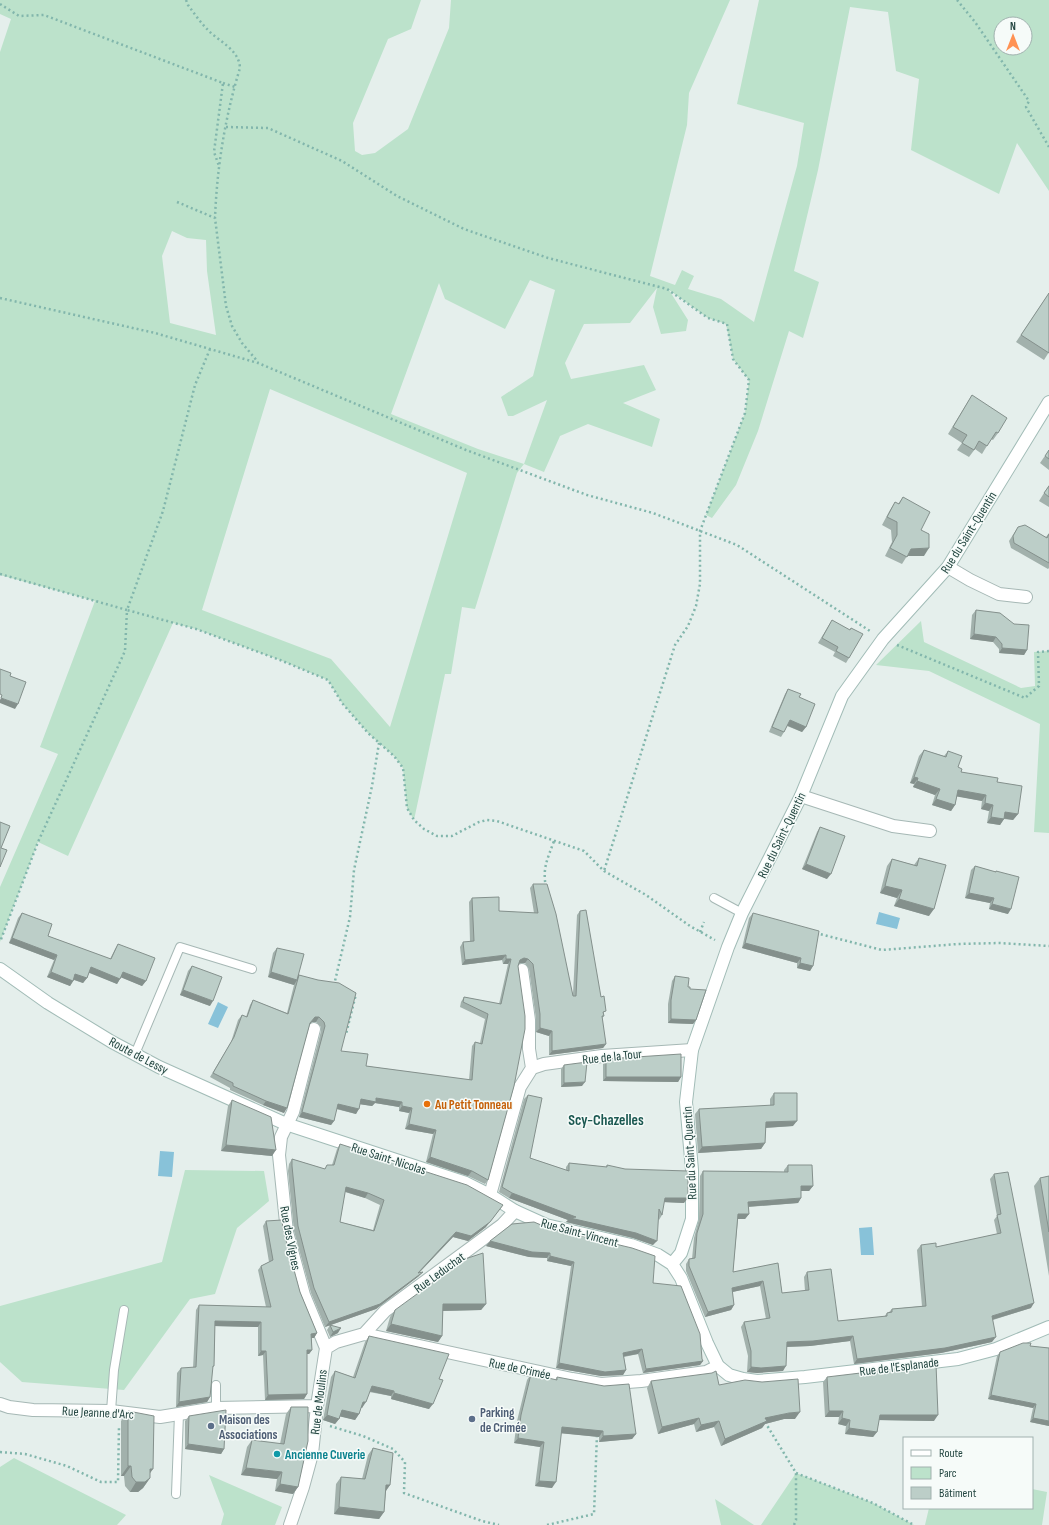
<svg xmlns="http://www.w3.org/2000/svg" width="1049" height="1525" font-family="'Sofia Sans Condensed',sans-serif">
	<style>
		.green { fill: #bce2cb; fill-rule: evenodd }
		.water { fill: #88c2d9 }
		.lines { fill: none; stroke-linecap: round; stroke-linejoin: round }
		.lane-casing { stroke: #a6b8b5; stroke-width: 10 }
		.street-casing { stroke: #a6b8b5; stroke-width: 14 }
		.secondary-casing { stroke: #a2bcb7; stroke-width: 14 }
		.path { stroke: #82b6ac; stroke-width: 2.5; stroke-dasharray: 2 3; stroke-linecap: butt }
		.lane { stroke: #fff; stroke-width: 8 }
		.street { stroke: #fff; stroke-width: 12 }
		.secondary { stroke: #fff; stroke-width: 12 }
		.wall { fill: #a2b1ac; fill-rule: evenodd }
		.shaded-wall { fill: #84908c }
		.building { fill: #bccec8; stroke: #84908c; fill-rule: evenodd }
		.food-dot { fill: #e8710a; stroke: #f6fbf9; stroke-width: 1.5 }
		.service-dot { fill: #5c6f8a; stroke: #f6fbf9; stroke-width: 1.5 }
		.culture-dot { fill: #0f9aa8; stroke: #f6fbf9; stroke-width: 1.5 }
		.labels { text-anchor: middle; stroke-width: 3; stroke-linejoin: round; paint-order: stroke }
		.street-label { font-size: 13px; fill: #21443f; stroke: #f6fbf9 }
		.food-label { font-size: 13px; font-weight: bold; fill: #c56008; stroke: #f6fbf9; text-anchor: start }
		.service-label { font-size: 13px; font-weight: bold; fill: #4e5e75; stroke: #f6fbf9; text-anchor: start }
		.culture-label { font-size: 13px; font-weight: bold; fill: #0d838f; stroke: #f6fbf9; text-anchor: start }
		.quarter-label { font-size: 15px; font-weight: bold; fill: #1b5851; stroke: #f6fbf9 }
	</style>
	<rect width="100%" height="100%" fill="#e5efec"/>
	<path class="green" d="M0,0H421L411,29L388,39L353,123L355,151L362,155L375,153L408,129L449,28L451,0H730L689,93L687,125L650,276L675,285L682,270L694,276L688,289L721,299L754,322L797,166L804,123L737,104L759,0H1049V191L1017,143L999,194L911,150L919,79L896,71L888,12L850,7L818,170L794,271L819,282L803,338L789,331L758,431L736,485L712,518L706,515L745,413L749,380L733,359L726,324L708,318L669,290L688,320L686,331L661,334L653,307L657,288L630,323L584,324L565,363L571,379L644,365L656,390L623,403L660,419L652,447L588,424L560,436L544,472L524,464L517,473L475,609L462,607L451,674H445L414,820L407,808L403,768L394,756L368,733L342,703L328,680L280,660L196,629L173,623L68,856L38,842L0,942V887L58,754L40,747L95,601L0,575V52L11,19L0,14ZM1001,24H1025V48H1001ZM172,231L187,238L206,240L207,271L216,335L170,323L162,256ZM530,280L555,290L533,376L501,397L508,416H513L547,400L524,464L478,449L391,414L439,283L445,299L505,329ZM270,389L467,473L390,727L331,659L202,610Z
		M921,621L924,642L1021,688L1035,686L1034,652L1049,651V833L1034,832L1040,724L929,671L876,665Z
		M185,1170L264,1171L269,1201L237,1228L215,1294L190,1299L124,1390L22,1382L0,1362V1306L162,1262Z
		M14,1458L126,1515L117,1525H0V1467Z
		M796,1473L873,1503L914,1525H761Z
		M209,1475L282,1507L275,1525H221L224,1514Z
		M1032,1489L1047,1492L1042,1525H925L929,1508H1032Z
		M715,1499L754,1525H721Z"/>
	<path class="water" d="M879,912L900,918L897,929L876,924Z
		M218,1002L228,1007L218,1028L208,1024Z
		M160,1151L174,1152L172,1177L158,1176Z
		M872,1227L874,1255H861L859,1228Z"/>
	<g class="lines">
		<g class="lane-casing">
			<path id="lane" d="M714,898L742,913
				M135,1054L180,947L252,969
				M216,1408V1385
				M111,1411L114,1370L124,1310
				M176,1494L179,1414"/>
		</g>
		<g class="street-casing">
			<path id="street" d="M948,567L970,580L999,594L1026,597
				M801,796L893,826L930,831
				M522,970L529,1020V1049L532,1068
				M490,1195L520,1087L532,1068L544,1064L602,1056L692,1050
				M364,1334L385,1311L502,1225L515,1211
				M326,1348L336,1342L364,1334L572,1379L601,1384L641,1381L706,1372L718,1366
				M0,1404L9,1407L33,1410L111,1411L160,1417L216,1408L317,1406
				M290,1525L303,1487L312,1454L317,1406L326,1348L304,1295L287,1232L279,1155L281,1137L293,1112L314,1029"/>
		</g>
		<g class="secondary-casing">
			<path id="secondary" d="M0,969L48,1003L112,1042L159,1067L286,1124L466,1183L490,1195L515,1211L546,1225L631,1245L658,1255L672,1264L681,1278L707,1343L718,1366L729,1375L743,1379L757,1381L805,1377L958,1359L996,1349L1049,1327
				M672,1264L681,1253L692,1219V1170L686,1102L692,1050L728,947L742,913L801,796L842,696L883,639L948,567L1049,402"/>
		</g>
		<path class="path" d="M186,0L188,5C194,13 200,22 207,29C219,42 239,49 240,68C225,117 217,167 215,218
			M957,0L975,22L1029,101L1026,107L1049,147
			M0,4L19,16L44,15L223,83L214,152L219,166
			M223,83L235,87
			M226,127L268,128L342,161L397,196L464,229L548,258L667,289L708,318L727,324L733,359L749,380L745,413L700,531V584L696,606L688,626L675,645L604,871
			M177,202L215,218L226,306L232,326L242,343L258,362
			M0,298L155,333L258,363L466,450L587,495L653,513L737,545L870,631
			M210,349L195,385L163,511L127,610L196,629L280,660L328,680L342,703L368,733L394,756L403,768L407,808L414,820L424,829L437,836H452L479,822L487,820L497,821L584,851L604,871L646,895L690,926L715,940
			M0,574L127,610L125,651L38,842L0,942
			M897,645L1025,698L1039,686L1038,652L1049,651
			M546,887C542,868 548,858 554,841
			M700,932L704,922
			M816,933L882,950L958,944L999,943L1049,946
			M337,985L335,981L350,917L354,870L372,786L379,743
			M343,1036L346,1034L356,994L352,993
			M765,1422L796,1473V1520L794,1525
			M330,1426L363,1436L393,1449L405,1462L404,1493L482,1521L499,1525
			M0,1452L25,1454L67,1466L101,1482H118L119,1426
			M796,1473L873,1503L914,1525
			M547,1525L594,1514L597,1434"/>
		<use href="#lane" class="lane"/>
		<use href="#street" class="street"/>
		<use href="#secondary" class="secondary"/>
	</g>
	<path class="wall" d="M1049,293V352L1044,360L1016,342Z
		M972,395L998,433L993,440L991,439L982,454L975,449L969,457L957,450L962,443L948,434Z
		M1049,450V470L1040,463Z
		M1049,485V507L1039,501Z
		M903,497L921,530L924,556H907L902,564L885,556L892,542L891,530L882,525L890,510L895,502L898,504Z
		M1018,527L1046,537L1049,533V568L1048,569L1011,548L1009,541Z
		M976,610L1027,650L1024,655L999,653V649L993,642L970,639L972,615Z
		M832,620L849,658L846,663L833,656L835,652L818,643Z
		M788,689L799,697L806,727L802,732L787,726L784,732L781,737L769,732L785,694Z
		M924,750L944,756L948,751L961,772L997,782L1018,814L1013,820L1004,819L1000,825L987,823L989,811L981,809L982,801L957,796L955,805L951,811L932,805L935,795L913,787L914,784L910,783L919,756Z
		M820,827L827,879L802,869L817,832Z
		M919,858L929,916L894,906L897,898L880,893L887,866L892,859L914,865Z
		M975,866L995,872L996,871L1008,914L989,909L990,903L965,898L971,870Z
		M533,884L573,994L577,915L580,911L604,1014V1016L602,1018L606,1044L603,1048L549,1055V1036L536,1032V1019L529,969L525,963H521L519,964L518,966L488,1180L485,1184L468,1176L426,1162L433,1134L405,1129L409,1113L399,1111V1107L375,1103L372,1106L360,1104L356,1114L336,1109L334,1121L331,1125L299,1117L321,1031V1027L316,1022H312L310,1024L284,1113L263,1105L230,1090V1088L210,1077L231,1042L238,1020L242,1015L246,1017L250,1005L253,1000L287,1013L294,985L268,977L273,953L277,948L299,975L341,1051L366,1066L469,1080L472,1046L475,1042L480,1043L485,1019L460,1007L461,1002L464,997L499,1004L508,964H503L502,960L462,965L460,947L463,942H470L469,902L472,898L499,911L534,913L530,888Z
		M22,913L48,936L110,959L115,949L118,944L146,981L142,986L121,977L117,984L89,972L87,978L83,983L74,980L70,986L47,977L54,960L9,943L18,918Z
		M753,913L813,966L810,971L797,968V963L742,948L749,918Z
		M192,966L210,1006L180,995L188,971Z
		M675,976L688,987L690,989L696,1020L693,1024L668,1023V1004L672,981Z
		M606,1059L681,1077L678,1082L603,1081V1063Z
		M564,1065L582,1086L561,1087V1069Z
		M774,1093L793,1126L766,1128L765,1143L761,1149L698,1153L695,1114L699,1109L770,1106V1099Z
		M528,1095L530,1158L566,1170V1167L569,1163L606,1167L607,1165L684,1203L664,1202L662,1215L659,1220L658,1218L653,1245L633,1238L566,1222L568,1220L509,1198L499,1192L524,1099Z
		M232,1100L272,1156L221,1151L228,1106Z
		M340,1144L486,1227L468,1241L453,1237L419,1273V1276L376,1309L325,1327L311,1293L294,1231L288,1171L289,1164L292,1159L325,1169L327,1165H332L337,1149ZM345,1192L365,1198L380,1205L373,1230L340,1222Z
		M788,1165L813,1186L809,1191H801V1198L798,1203L748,1207L749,1214L745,1219H738L733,1272L778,1263L782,1293L805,1291L804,1277L807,1272L838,1321L884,1317L887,1313L889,1312L892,1309L922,1306L917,1250L921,1245L936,1247L997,1234L994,1220L997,1216L990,1179L994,1174L1031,1308L993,1320L992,1342L941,1353L854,1364L850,1341L810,1346L787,1347L783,1371L757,1373L747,1372L748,1356L741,1327L744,1322L766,1319L760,1286L732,1292L734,1305L731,1310L705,1317L686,1271V1264L689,1259H692L694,1238L699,1219L700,1176L703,1171L784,1172V1170Z
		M1049,1176V1276L1034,1186L1040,1178Z
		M266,1221L283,1229L300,1292L317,1333L314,1338H312V1350L309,1354H307V1394L304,1399L265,1400L263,1355L258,1356V1327L215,1326L214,1366L212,1368L210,1397L207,1402L176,1407L177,1373L181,1368H193L196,1310L199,1305L266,1307L258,1270L261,1266L269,1262L263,1226Z
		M512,1224L653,1283L703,1361L700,1365L643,1373L638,1354L624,1357L626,1370L623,1375L601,1376L556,1368L571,1266L547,1261V1258L529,1257L486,1246Z
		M486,1304L481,1310L443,1311L442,1336L438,1342L386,1331L390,1317L395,1310Z
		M330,1325L338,1333L330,1337L327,1330Z
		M369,1336L439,1379L429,1409L391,1399V1396L369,1392L362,1408H361L359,1414L355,1420L340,1416L339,1419L335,1424L323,1420L331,1377L335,1371L353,1377L365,1342Z
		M1030,1346L1049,1348V1426L1030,1422L1033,1408L988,1399L997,1356L1000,1352Z
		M531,1374L555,1380L557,1377L636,1434L632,1439L599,1442V1437L561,1433L552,1488L535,1486L540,1447L514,1443L517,1421L527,1380Z
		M827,1377L934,1421L879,1420L877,1432L873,1437L845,1434L846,1426L838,1424L839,1417H825L823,1382Z
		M651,1381L719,1385L795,1419H784L765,1424L762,1428L721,1446L714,1427L696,1432L694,1424L658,1434L647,1388Z
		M291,1407L298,1487L293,1494L275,1491L277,1479L241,1475L247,1447L252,1440L280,1444L286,1414Z
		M128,1411L150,1474V1478L143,1488L138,1492H130L125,1486L124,1476H121V1421Z
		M189,1416L224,1449L221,1454L185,1449V1421Z
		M373,1448L390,1485L386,1491L384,1512L379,1519L334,1514L336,1484L341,1477L362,1479L368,1455Z"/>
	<path class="shaded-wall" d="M929,548L924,556H906L911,549Z
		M974,634L996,637L993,642L970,639Z
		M1002,648L1027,650L1024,655L999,653Z
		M1,698L18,704L15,709L0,703V700Z
		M790,720L806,727L802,732L786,725Z
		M914,777L918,778L914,784L910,783Z
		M917,781L940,789L935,795L913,787Z
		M958,790L986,795L982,801L954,796Z
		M936,799L955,805L951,811L932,805Z
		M985,803L993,805L989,811L981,809Z
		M1005,812L1018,814L1013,820L1001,818Z
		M991,817L1004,819L1000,825L987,823Z
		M806,864L831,874L827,879L802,869Z
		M885,886L902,890L897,898L880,893Z
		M969,893L994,898L990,903L965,898Z
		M899,899L934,909L929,916L894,906Z
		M992,904L1011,909L1008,914L989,909Z
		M12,938L57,955L54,960L9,943Z
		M745,943L801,958L797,963L742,948Z
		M506,955L502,960L462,965L465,960Z
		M524,958L528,959L525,963H521L517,964L520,960Z
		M506,959H511L508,964H503Z
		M800,963L813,966L810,971L797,968Z
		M91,967L120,979L117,984L87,972Z
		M51,972L73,981L70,986L47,977Z
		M123,972L146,981L142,986L120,977Z
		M271,972L297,980L294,985L268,977Z
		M75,974L87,978L83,983L72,979Z
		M183,990L213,1001L210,1006L180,995Z
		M315,1017H319L316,1022H312L307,1027Z
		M671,1019L696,1020L693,1024L668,1023Z
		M540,1028L552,1031L549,1036L536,1032Z
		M606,1044L603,1048L549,1055L552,1051Z
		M606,1077H681L678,1082L603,1081Z
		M585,1082L582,1086L561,1087L564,1083Z
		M376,1098L402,1102L399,1107L375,1103L372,1106L358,1104L361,1099Z
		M266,1101L287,1108L284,1113L263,1105Z
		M338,1104L359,1109L356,1114L334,1108Z
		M402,1106L412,1108L409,1113L399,1111Z
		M302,1112L334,1121L331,1125L299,1117Z
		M797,1121L793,1126L762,1128L766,1122Z
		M409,1124L436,1130L433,1134L405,1129Z
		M765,1143L761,1149L698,1153L702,1147Z
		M226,1145L276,1150L272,1156L221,1151Z
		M430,1157L472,1171L468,1176L426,1162Z
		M801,1186H813L809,1191H797Z
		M346,1187L368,1193L365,1198L343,1191Z
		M512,1193L636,1233L657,1241L653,1245L633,1238L566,1222L568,1220L509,1198Z
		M665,1198H688L684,1203L662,1202Z
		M801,1198L798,1203L745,1207L748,1202Z
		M503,1205L486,1227L468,1241L453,1237L414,1278L418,1273L456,1232Z
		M738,1214H749L745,1219H735Z
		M490,1241L550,1253L547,1258L529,1257L486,1246Z
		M550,1256L574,1262L571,1266L547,1261Z
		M423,1272L419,1276L376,1309L325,1327L329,1322Z
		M763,1281L760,1286L728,1293L732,1288Z
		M1034,1303L1031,1308L988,1321L992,1316Z
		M443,1304H486L481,1310L439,1311Z
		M734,1305L731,1310L705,1317L708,1312Z
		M215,1321L261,1322L258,1327L212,1326Z
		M391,1324L442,1336L438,1342L386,1331Z
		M341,1328L338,1333L330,1337L333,1332Z
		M317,1333L314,1338H308L311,1334Z
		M853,1336L850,1341L810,1346L783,1347L787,1342Z
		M996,1337L992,1342L941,1353L854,1364L857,1359Z
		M642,1349L638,1354L620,1357L623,1353Z
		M307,1350H312L309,1354H304Z
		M261,1351H266L263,1355L258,1356Z
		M703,1361L700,1365L643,1373L646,1369Z
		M559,1363L626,1370L623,1375L601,1376L556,1368Z
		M786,1366L783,1371L757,1373L747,1372L751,1367Z
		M372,1386L394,1391L391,1396L368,1391Z
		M394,1393L433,1404L429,1409L391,1399Z
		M307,1394L304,1399L265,1400L268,1395Z
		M991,1395L1036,1404L1033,1408L988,1399Z
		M210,1397L207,1402L176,1407L179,1402Z
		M363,1402H366L362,1408L359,1407Z
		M342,1410L359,1414L355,1420L338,1416Z
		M829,1411H843L839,1417H825Z
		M800,1412L795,1419H784L765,1424L762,1428L721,1446L725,1439L765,1418L789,1413Z
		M327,1415L339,1419L335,1424L323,1420Z
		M880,1415H938L934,1421L876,1420Z
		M699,1418L694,1424L658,1434L662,1427Z
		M842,1418L850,1420L846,1426L838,1424Z
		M1033,1418L1049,1421V1426L1030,1422Z
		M719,1421L714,1427L696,1432L701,1425Z
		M562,1427L603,1431L599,1437L558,1433Z
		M849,1428L877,1432L873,1437L845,1434Z
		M636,1434L632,1439L599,1442L603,1436Z
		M518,1438L544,1442L540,1447L514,1443Z
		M188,1444L224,1449L221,1454L185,1449Z
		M128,1466H131L124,1476H121Z
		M246,1468L282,1472L277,1479L241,1475Z
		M150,1469H153L146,1479Z
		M150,1478L143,1488L138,1492H130L136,1482Z
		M539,1481L556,1482L552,1488L535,1486Z
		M280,1484L298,1487L293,1494L275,1491Z
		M386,1485H390L385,1492Z
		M339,1507L384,1512L379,1519L334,1514Z"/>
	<path class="building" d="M1049,293V353L1021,335Z
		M972,395L1007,418L998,433L996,432L987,446L979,441L974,450L962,443L967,435L953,427Z
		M1049,450V459L1045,456Z
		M1049,486V497L1044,493Z
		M903,497L930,512L921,530L929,534V548L911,549L907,557L890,548L897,535V522L887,517L895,502L899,504Z
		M1025,525L1047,538L1049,534V563L1014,543L1013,536L1018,527Z
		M976,610L1000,613L1014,624L1029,625L1027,650L1002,648V644L996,637L974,634Z
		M832,620L850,630L851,628L863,634L849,658L836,651L838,647L822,638Z
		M0,669L11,673L10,676L26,682L18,704L1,698L2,695L0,694Z
		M788,689L801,694L799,697L815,704L806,727L790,720L784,732L772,727Z
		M924,750L946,757L948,751L962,756L958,767L962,769L961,772L998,778L997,782L1022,786L1018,814L1005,812L1004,819L991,817L993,805L985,803L986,795L958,790L955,805L936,799L940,789L917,781L918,778L914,777Z
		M0,822L10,826L1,848L7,850L0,867Z
		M820,827L845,836L831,874L806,864Z
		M919,858L946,865L934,909L899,899L902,890L885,886L892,859L917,866Z
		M975,866L996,872V871L1019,877L1011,909L992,904L994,898L969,893Z
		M533,884H547L556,914L573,996H576L580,911L586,910L601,997L604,996L606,1011L603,1012L604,1016H602L606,1044L552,1051V1031L540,1028V1014L533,964L528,959L524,958L520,960L518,966L525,1016V1029L514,1086L488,1180L472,1171L430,1157L436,1130L409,1124L412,1108L402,1106V1102L376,1098V1102L361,1099L359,1109L338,1104L334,1121L302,1112L325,1026L324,1022L319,1017H315L310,1023L287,1108L266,1101L233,1086V1083L213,1073L234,1037L242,1015L247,1017L253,1000L288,1014L299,975L318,980L339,983L356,993L341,1051L368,1054L366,1066L472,1080L475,1042L482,1044L488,1014L463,1002L464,997L501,1004L511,959H506V955L465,960L463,942L474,941L472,898L499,897V911L538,913Z
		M22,913L52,924L48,936L111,959L118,944L155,958L146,981L123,972L120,979L91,967L87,978L75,974L73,981L51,972L57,955L12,938Z
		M753,913L819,931L813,966L800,963L801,958L745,943Z
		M277,948L304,954L297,980L271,972Z
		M192,966L222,977L213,1001L183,990Z
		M675,976L689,978L688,987H690V989L706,990L696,1020L671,1019V1000Z
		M681,1054V1077H606V1059Z
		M587,1062L585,1082L564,1083V1065Z
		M774,1093H797V1121L766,1122L765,1143L702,1147L699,1109L774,1105Z
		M528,1095L542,1098L530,1158L569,1171V1163L607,1167V1165L625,1169L688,1171V1198H665L662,1215L659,1209L657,1241L636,1233L570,1218L576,1217L512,1193L502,1187Z
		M232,1100L271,1117L276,1150L226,1145Z
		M340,1144L467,1185L503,1205L490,1222L471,1236L456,1232L418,1273L423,1272L380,1304L329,1322L314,1288L298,1226L292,1166V1159L325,1169L327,1165H334ZM346,1187L368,1193L384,1200L374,1231L340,1222Z
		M788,1165H812L813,1186H801V1198L748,1202L749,1214H738L733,1272L778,1263L782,1293L809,1290L807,1272L831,1269L838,1321L887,1316V1313L892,1312V1309L926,1306L921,1245L936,1243V1247L1001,1233L997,1215L1001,1214L994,1174L1008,1172L1034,1303L992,1316L996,1337L945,1348L857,1359L853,1336L813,1341L787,1342L786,1366L761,1368L751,1367V1351L744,1322L770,1318L763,1281L732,1288L734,1305L708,1312L689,1266V1259L695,1258L697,1233L703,1214V1171L788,1172Z
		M1049,1176V1232L1040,1178Z
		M282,1220L283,1229L300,1292L317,1333L311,1334L312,1350H307V1394L268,1395L266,1351H261V1322L215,1321L214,1366H213L210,1397L179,1402L181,1368L196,1367L199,1305L271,1307L261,1266L273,1260L266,1221Z
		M534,1222L548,1228L632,1248L655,1256L653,1283L681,1286L700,1334L702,1359L703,1361L646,1369L642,1349L623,1353L626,1370L605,1372L559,1363L574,1262L550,1256V1253L532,1252L490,1241L512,1224Z
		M483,1253L486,1304H443L442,1336L391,1324L395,1310L465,1259Z
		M330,1325L341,1328L333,1332Z
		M369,1336L449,1354L439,1379L443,1380L433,1404L394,1393V1391L372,1386L366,1402H363L359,1414L342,1410L339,1419L327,1415L335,1371L355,1378Z
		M1023,1343H1031L1030,1346L1049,1348V1421L1033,1418L1036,1404L991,1395L1000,1352Z
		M936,1364L938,1415H880L877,1432L849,1428L850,1420L842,1418L843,1411H829L827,1377Z
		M716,1371L719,1385L745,1380L762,1382L798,1379L800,1412L789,1413L765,1418L767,1421L725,1439L719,1421L701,1425L699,1418L662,1427L651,1381L712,1373Z
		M531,1374L557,1380V1377L604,1386L629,1384L636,1434L603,1436V1431L562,1427L556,1482L539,1481L544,1442L518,1438L521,1415Z
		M291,1407H308V1441L298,1487L280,1484L282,1472L246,1468L252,1440L284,1444Z
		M226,1410L224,1449L188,1444L189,1416Z
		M128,1411L154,1416L153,1469H150V1478L145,1482H136L132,1477L131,1466H128Z
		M373,1448L393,1453L390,1485H386L384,1512L339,1507L341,1477L365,1479Z"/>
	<circle class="food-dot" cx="427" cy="1104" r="4"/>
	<g class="service-dot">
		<circle cx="472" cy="1419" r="4"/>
		<circle cx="211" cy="1426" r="4"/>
	</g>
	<circle class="culture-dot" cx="277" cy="1454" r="4"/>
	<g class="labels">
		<g class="street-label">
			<text transform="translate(968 532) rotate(-58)" y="5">Rue du Saint-Quentin</text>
			<text transform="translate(781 835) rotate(-64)" y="5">Rue du Saint-Quentin</text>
			<text transform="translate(139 1055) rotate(28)" y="5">Route de Lessy</text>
			<text transform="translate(612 1056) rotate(-6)" y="5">Rue de la Tour</text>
			<text transform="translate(689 1153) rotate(-93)" y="5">Rue du Saint-Quentin</text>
			<text transform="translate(389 1158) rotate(18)" y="5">Rue Saint-Nicolas</text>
			<text transform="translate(580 1232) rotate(15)" y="5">Rue Saint-Vincent</text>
			<text transform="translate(291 1238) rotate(79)" y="5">Rue des Vignes</text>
			<text transform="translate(439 1272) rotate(-36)" y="5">Rue Leduchat</text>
			<text transform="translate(899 1366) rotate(-7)" y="5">Rue de l'Esplanade</text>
			<text transform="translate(520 1368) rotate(12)" y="5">Rue de Crimée</text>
			<text transform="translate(318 1402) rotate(-83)" y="5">Rue de Moulins</text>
			<text transform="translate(98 1412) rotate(3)" y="5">Rue Jeanne d'Arc</text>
		</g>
		<g class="food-label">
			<text x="435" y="1109">Au Petit Tonneau</text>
		</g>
		<g class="service-label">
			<text x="480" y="1417">Parking<tspan x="480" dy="15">de Crimée</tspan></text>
			<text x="219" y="1424">Maison des<tspan x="219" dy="15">Associations</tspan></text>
		</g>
		<g class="culture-label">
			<text x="285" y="1459">Ancienne Cuverie</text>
		</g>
		<g class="quarter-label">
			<text x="606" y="1125">Scy-Chazelles</text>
		</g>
	</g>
	<rect x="903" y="1437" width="130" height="72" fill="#f6fbf9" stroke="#a1b2af"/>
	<rect x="911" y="1450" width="20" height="6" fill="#ffffff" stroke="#a1b2af"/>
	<text x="939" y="1457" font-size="12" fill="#21443f">Route</text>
	<rect x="911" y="1467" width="20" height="12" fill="#bce2cb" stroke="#a1b2af"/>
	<text x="939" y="1477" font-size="12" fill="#21443f">Parc</text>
	<rect x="911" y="1487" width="20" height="12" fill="#bccec8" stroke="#a1b2af"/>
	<text x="939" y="1497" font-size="12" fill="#21443f">Bâtiment</text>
	<g transform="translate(1013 36)"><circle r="19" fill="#f6fbf9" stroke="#a1b2af"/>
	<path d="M0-3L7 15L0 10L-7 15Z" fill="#ff9253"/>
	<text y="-6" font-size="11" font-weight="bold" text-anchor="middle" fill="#21443f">N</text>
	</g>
</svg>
